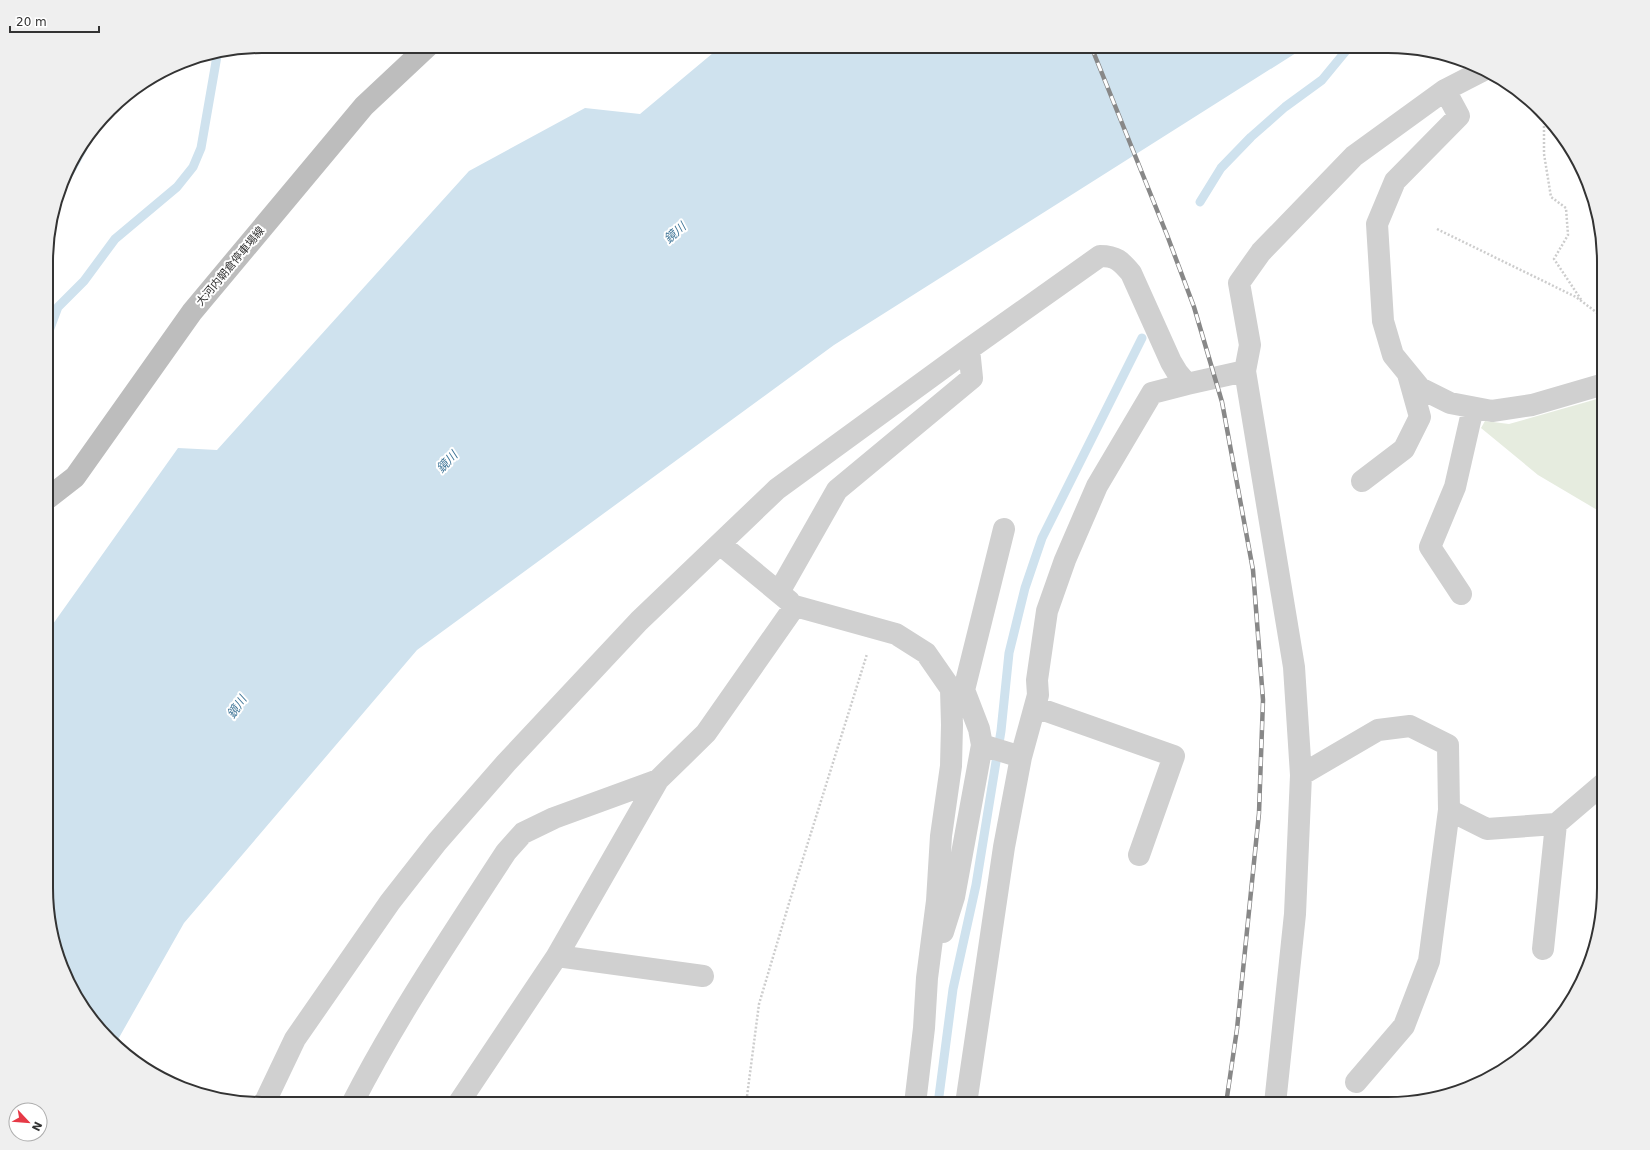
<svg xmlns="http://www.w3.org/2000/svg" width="1650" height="1150" font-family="'DejaVu Sans','Noto Sans JP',sans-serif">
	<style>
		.green { fill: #e6ecdf }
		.water { fill: #cfe2ee }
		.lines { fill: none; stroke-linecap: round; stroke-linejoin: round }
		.stream { stroke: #cfe2ee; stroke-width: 9 }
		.path { stroke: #cdcdcd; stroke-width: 2.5; stroke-dasharray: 2 2; stroke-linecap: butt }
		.street { stroke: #d0d0d0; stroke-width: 22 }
		.secondary { stroke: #bdbdbd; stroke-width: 22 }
		.rail-casing { stroke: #888; stroke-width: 4.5 }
		.rail { stroke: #fff; stroke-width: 3; stroke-dasharray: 9; stroke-linecap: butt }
		.labels { text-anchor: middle; stroke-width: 4; stroke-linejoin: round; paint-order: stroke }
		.street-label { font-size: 11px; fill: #333; stroke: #fff }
		.water-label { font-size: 12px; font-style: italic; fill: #3f7597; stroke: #fff }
		.rim { fill: none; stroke: #333; stroke-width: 2 }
	</style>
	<rect width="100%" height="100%" fill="#fff"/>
	<path class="green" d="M1604,397V514L1538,475L1481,428L1485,421L1509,424Z"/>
	<path class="water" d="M719,46H1307L834,345L417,650L184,923L116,1043L75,996L48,916V631L178,448L217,450L469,171L585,108L640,114L719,48Z"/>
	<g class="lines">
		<path class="stream" d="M62,186L83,148
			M1200,202L1221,168L1251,137L1285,107L1322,80L1350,46
			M48,331H49L58,307L84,281L115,239L177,187L193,167L201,148L217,56
			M938,1104L953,989L976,885L1001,731L1009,653L1025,588L1042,538L1142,338"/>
		<path class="path" d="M1544,114V154L1551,197L1566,208L1568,235L1554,259L1582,301
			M1437,229L1576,297L1604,318
			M560,1104L561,1098L603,1104
			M746,1104L759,1004L790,900L867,654"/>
		<path class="street" d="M1445,90L1459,116L1395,181L1377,224L1383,321L1393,355L1420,388L1450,403L1492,411L1532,405L1604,384
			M1245,371L1294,667L1301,775L1295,914L1275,1104
			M1362,481L1404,449L1420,417L1408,374
			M720,544L789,601
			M779,592L837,490L972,378L969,349
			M1461,594L1430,547L1455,487L1473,408
			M964,690L1004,529
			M1035,707L1174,756L1139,855
			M982,745L1021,757
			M1301,775L1378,730L1410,726L1448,745L1449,810L1487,829L1556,824L1604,783
			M943,932L954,897L982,745L979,729L964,690L951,689
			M1543,949L1556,824
			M557,956L703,976
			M1356,1082L1404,1026L1429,961L1449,810
			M264,1104L295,1039L390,902L437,842L506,763L639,621L777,489L969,349L1100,256C1116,256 1121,261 1131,273L1171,362L1177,372L1187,384L1245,371L1250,345L1239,283L1261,252L1354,156L1445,90L1482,71
			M352,1104C397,1016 452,935 506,852L523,833L554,818L658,780L706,733L795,606L896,634L926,653L951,689L952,725L951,766L941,836L937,901L927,978L924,1028L915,1104
			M458,1104L557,956L658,780
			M966,1104L1004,847L1021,757L1038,695L1037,680L1047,611L1065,560L1097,486L1152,393L1187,384"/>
		<path class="secondary" d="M48,498L75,477L192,312L364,106L428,46"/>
		<g class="rail-casing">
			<path id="rail" d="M1091,46L1167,235L1194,307L1222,402L1253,570L1263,700L1259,813L1237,1029L1226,1104"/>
		</g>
		<use href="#rail" class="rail"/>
	</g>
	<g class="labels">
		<g class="street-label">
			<text transform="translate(230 266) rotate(-50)" y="4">大河内朝倉停車場線</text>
		</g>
		<g class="water-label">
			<text transform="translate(675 233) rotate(-42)" y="4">鏡川</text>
			<text transform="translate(447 462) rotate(-47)" y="4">鏡川</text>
			<text transform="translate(237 707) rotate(-56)" y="4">鏡川</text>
		</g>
	</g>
	<path d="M0 0H1650V1150H0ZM262 53H1388A209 209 0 0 1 1597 262V888A209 209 0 0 1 1388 1097H262A209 209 0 0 1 53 888V262A209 209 0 0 1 262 53Z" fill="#efefef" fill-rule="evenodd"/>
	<path class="rim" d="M262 53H1388A209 209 0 0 1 1597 262V888A209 209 0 0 1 1388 1097H262A209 209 0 0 1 53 888V262A209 209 0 0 1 262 53Z"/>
	<g transform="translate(28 1122) rotate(116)"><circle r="19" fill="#ffffff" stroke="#adadad"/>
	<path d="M0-3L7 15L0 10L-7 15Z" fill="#e63946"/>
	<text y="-6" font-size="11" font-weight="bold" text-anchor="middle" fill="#333333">N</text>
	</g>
	<path d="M10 26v6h89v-6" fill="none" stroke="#333333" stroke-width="2"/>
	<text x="16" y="26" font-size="12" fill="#333333" stroke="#ffffff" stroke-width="3" paint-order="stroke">20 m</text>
</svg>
